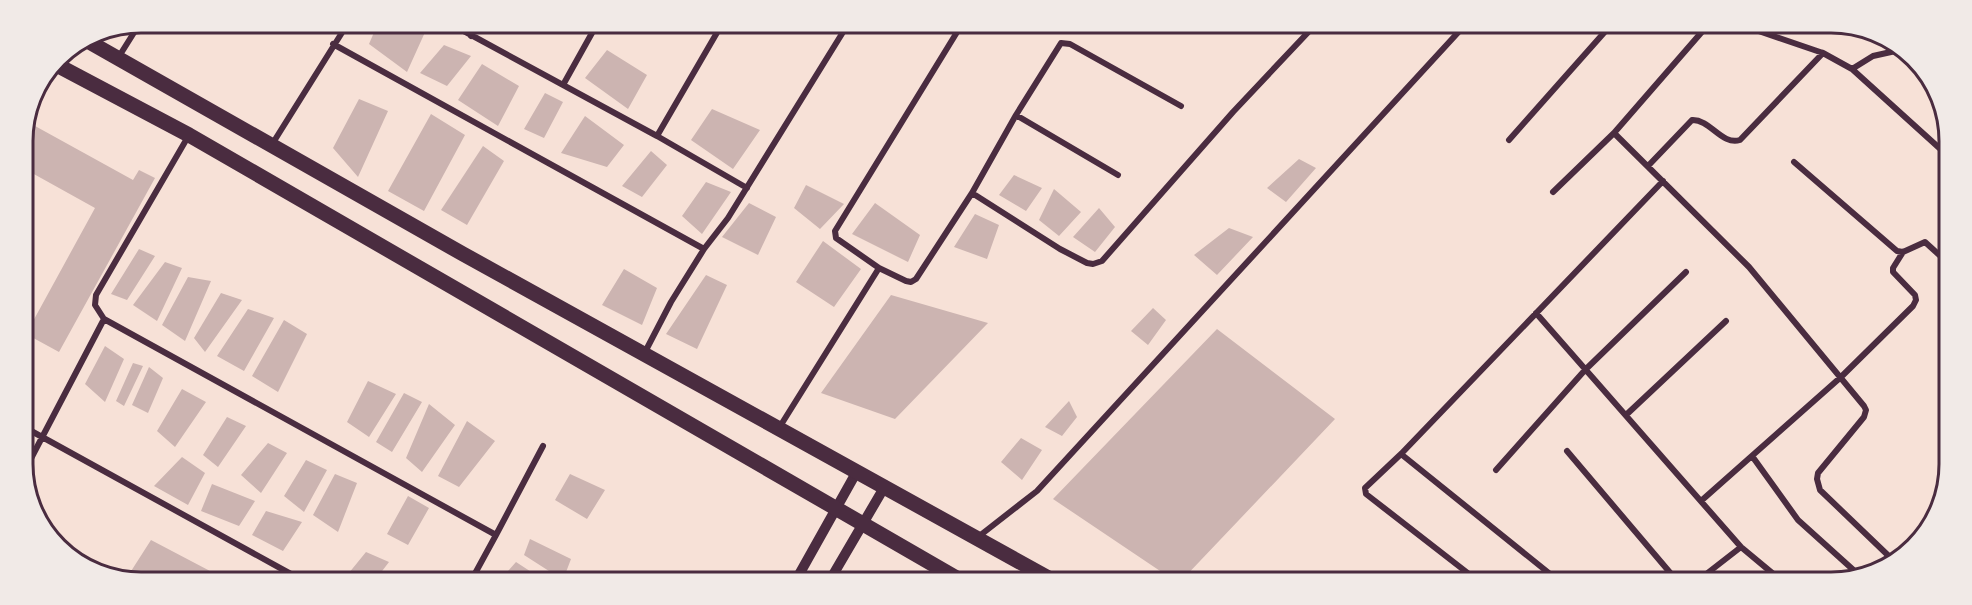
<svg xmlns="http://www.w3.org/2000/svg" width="1972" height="605" font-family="'Fira Sans Condensed',sans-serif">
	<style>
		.building { fill: #ccb4b1 }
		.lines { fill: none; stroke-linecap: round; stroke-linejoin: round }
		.minor { stroke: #4a2c40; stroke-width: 6 }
		.tertiary { stroke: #4a2c40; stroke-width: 10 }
		.primary { stroke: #4a2c40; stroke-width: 15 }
		.rim { fill: none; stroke: #4a2c40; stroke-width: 3 }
	</style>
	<rect width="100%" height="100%" fill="#f7e1d7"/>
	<path class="building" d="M378,23H410L426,30L407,72L369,44Z
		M444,45L471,56L447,86L420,73Z
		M607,50L647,75L628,109L585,78Z
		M482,64L519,86L498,126L458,100Z
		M545,93L563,102L544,138L524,129Z
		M359,99L388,111L358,177L333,148Z
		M712,109L760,130L733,169L691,140Z
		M431,114L465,135L424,211L388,191Z
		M585,116L624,145L607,167L561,153Z
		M26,121L133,180L139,170L155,178L59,352L26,334L95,208L23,168V133Z
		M483,146L504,161L467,225L441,210Z
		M651,151L667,165L642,197L622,186Z
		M1299,159L1316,168L1286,202L1267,188Z
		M1014,175L1042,188L1026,211L999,195Z
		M706,182L731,192L702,234L682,216Z
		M806,185L844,204L820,229L794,208Z
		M1054,189L1081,212L1059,236L1039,220Z
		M749,203L776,217L758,255L722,237Z
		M875,203L920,235L908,262L852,234Z
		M1099,208L1115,227L1095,252L1073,237Z
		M975,214L999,225L987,259L954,247Z
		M1229,228L1253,237L1217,275L1194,255Z
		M823,241L861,269L834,307L796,282Z
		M139,249L155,256L127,300L111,294Z
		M165,262L182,268L157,321L133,305Z
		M624,269L657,288L642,325L602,305Z
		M706,275L727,285L697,349L666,334Z
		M188,277L211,281L185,341L162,325Z
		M221,293L242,300L205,352L194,338Z
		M891,295L988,323L895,419L821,393Z
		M1153,308L1166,320L1148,345L1131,331Z
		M248,309L274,318L244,371L217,356Z
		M284,320L307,334L278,392L252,376Z
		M1217,329L1335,419L1181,581H1175L1053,499Z
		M105,346L124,359L105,402L85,384Z
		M133,363L143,366L124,406L116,401Z
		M149,367L163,378L148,413L132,405Z
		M368,381L396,394L369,437L347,422Z
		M182,389L206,402L175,447L157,431Z
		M404,393L422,402L392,452L376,442Z
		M1069,401L1077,417L1062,436L1045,427Z
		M429,404L455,425L422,472L406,458Z
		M227,417L246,426L218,467L203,455Z
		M467,421L495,441L459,487L438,476Z
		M1021,438L1042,450L1022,480L1001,462Z
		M268,443L287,453L261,493L241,475Z
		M182,457L205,473L188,505L154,486Z
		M306,460L327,470L304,512L284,496Z
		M335,474L357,483L338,532L313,515Z
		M570,474L605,490L587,519L555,500Z
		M212,484L255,501L239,526L201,511Z
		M408,496L429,508L408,545L387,534Z
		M266,511L302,522L283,551L252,535Z
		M530,539L571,559L563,580L524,555Z
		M151,540L210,571L205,579H126Z
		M366,552L389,562L376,579H344Z
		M516,562L542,579H501Z"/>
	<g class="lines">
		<path class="minor" d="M449,23L657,136L747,188
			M1707,26L1614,133L1749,267L1864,406L1866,410L1864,417L1818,473L1817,479L1820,490L1894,561
			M1744,26L1823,53L1852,69L1947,155
			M471,36L479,23
			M333,44L704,249
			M118,58L140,23
			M1852,69L1873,56L1900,50
			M563,85L597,24
			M1016,115L1118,175
			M189,135L96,295L95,305L104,319L496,535L543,446
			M657,136L722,24
			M1509,140L1610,26
			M271,146L348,23
			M1794,162L1897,251L1903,252L1925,242L1947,262
			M1648,166L1692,120C1710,119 1722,146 1740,140L1823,53
			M1553,192L1614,133
			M972,193L1016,115L1061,43L1070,44L1181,106
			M879,268L906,281L911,282L916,279L972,193L1060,249L1087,263L1093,264L1102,261L1233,112L1315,25
			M1536,313L1741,547L1783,582
			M644,354L671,302L704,249L728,218L848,24
			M1626,415L1726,321
			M24,427L300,579
			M779,428L879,268L836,238L835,231L962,24
			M1567,451L1678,582
			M1401,454L1560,582
			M1752,456L1798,520L1859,575
			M25,470L104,319
			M1496,470L1585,370L1686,272
			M1701,501L1841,377L1913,306L1916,300L1915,295L1893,272V268L1903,252
			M978,537L1037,491L1464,26
			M472,579L496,535
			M1478,581L1366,494L1365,488L1401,454L1663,181
			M1696,582L1741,547"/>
		<path class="tertiary" d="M796,580L856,473
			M830,580L885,486"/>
		<path class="primary" d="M84,39L463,254L1054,581
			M53,63L189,135L960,580"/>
	</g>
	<path d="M0 0H1972V605H0ZM141 33H1831A108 108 0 0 1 1939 141V464A108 108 0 0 1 1831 572H141A108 108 0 0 1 33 464V141A108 108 0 0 1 141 33Z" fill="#f1eae7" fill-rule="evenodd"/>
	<path class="rim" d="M141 33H1831A108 108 0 0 1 1939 141V464A108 108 0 0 1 1831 572H141A108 108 0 0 1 33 464V141A108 108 0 0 1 141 33Z"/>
</svg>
